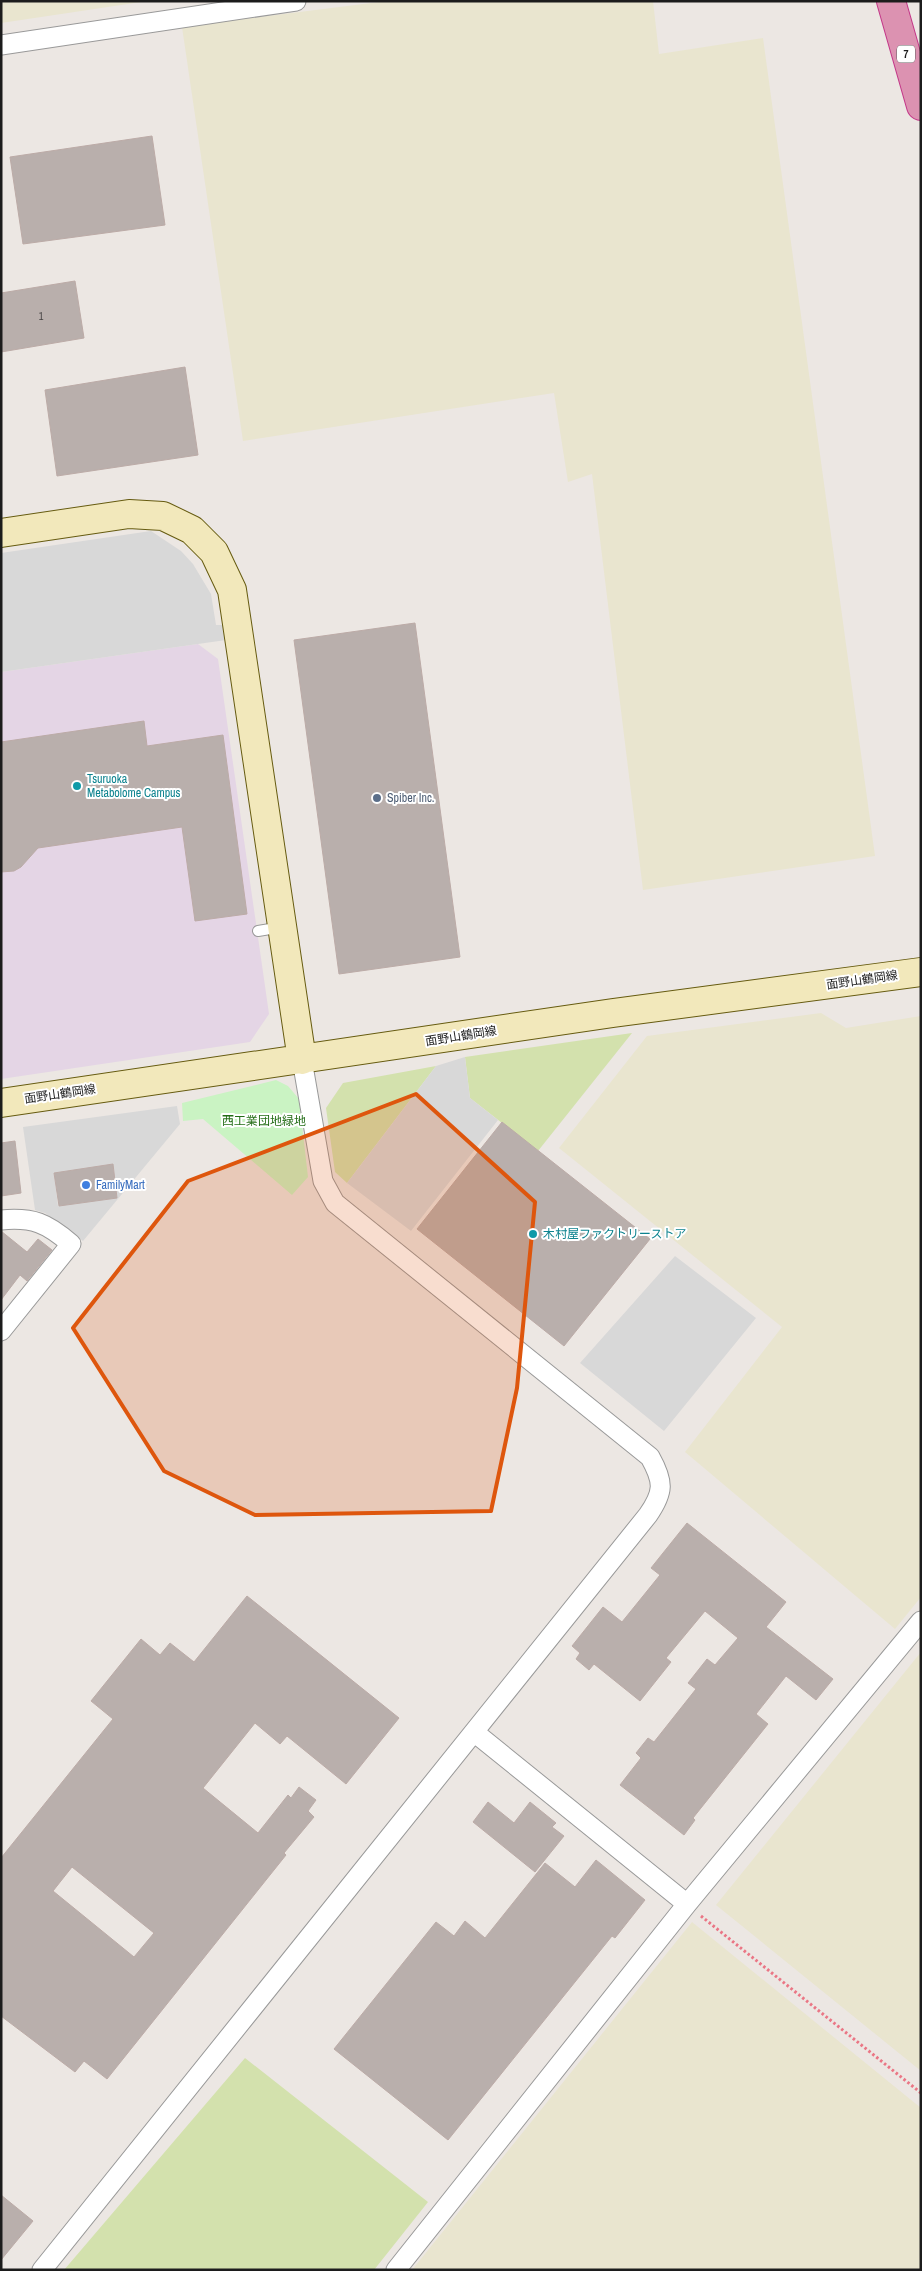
<svg xmlns="http://www.w3.org/2000/svg" width="922" height="2271" font-family="'Archivo Narrow','Noto Sans JP',sans-serif">
	<style>
		.industrial { fill: #e4d5e5 }
		.farmland { fill: #e9e5cf }
		.grass { fill: #d3e1ad }
		.park { fill: #caf3c3 }
		.parking { fill: #d8d8d8; fill-rule: evenodd }
		.building { fill: #b9afac; stroke: #bcaba7; fill-rule: evenodd }
		.lines { fill: none; stroke-linecap: round; stroke-linejoin: round }
		.lane-casing { stroke: #999; stroke-width: 12 }
		.street-casing { stroke: #999; stroke-width: 21 }
		.secondary-casing { stroke: #665b10; stroke-width: 30 }
		.highway-casing { stroke: #c33688; stroke-width: 30 }
		.path { stroke: #ea7685; stroke-width: 3; stroke-dasharray: 2.5 2.5; stroke-linecap: butt }
		.lane { stroke: #fff; stroke-width: 10 }
		.street { stroke: #fff; stroke-width: 19 }
		.secondary { stroke: #f2e8bb; stroke-width: 28 }
		.highway { stroke: #dc92b1; stroke-width: 28 }
		.marked { fill: #de560d; fill-opacity: 0.2; stroke: #de560d; stroke-width: 4; stroke-linejoin: round }
		.culture-dot { fill: #0f9aa8; stroke: #fff; stroke-width: 2 }
		.service-dot { fill: #5c6f8a; stroke: #fff; stroke-width: 2 }
		.shop-dot { fill: #3f7fe0; stroke: #fff; stroke-width: 2 }
		.labels { text-anchor: middle; stroke-width: 4; stroke-linejoin: round; paint-order: stroke }
		.number-label { font-size: 10px; fill: #434140 }
		.shield { fill: #fff; stroke: #606060; stroke-width: 1 }
		.shield-label { font-size: 11px; font-weight: bold; fill: #1c1c1c }
		.culture-label { font-size: 12px; fill: #0d838f; stroke: #fff; text-anchor: start }
		.service-label { font-size: 12px; fill: #4e5e75; stroke: #fff; text-anchor: start }
		.street-label { font-size: 12px; fill: #1c1c1c; stroke: #fff }
		.park-label { font-size: 12px; fill: #246d17; stroke: #fff }
		.shop-label { font-size: 12px; fill: #366cbe; stroke: #fff; text-anchor: start }
	</style>
	<rect width="100%" height="100%" fill="#ece7e3"/>
	<path class="industrial" d="M198,644L218,659L269,1014L250,1042L1,1079V672Z"/>
	<path class="farmland" d="M1,1H148L1,23Z
		M387,1H653L659,54L763,38L875,856L643,890L592,474L568,482L554,393L243,441L182,27Z
		M821,1013L846,1028L921,1016V1597L895,1629L685,1452L782,1327L559,1148L647,1036Z
		M921,1652V2071L716,1905Z
		M692,1922L921,2108V2270H412Z"/>
	<path class="grass" d="M632,1033L538,1151L470,1098L465,1057Z
		M436,1066L347,1183L335,1172L326,1108L343,1083Z
		M245,2058L428,2202L374,2270H64Z"/>
	<path class="park" d="M276,1080L288,1086L299,1099L308,1177L292,1195L203,1119L183,1121L182,1103Z"/>
	<path class="parking" d="M151,531L181,551L193,564L211,594L216,625H224L226,640L1,672V553Z
		M465,1057L470,1098L498,1120L411,1231L347,1183L436,1066Z
		M177,1106L180,1124L83,1241L45,1213L35,1210L23,1127ZM113,1165L117,1198L58,1206L54,1173Z
		M675,1256L756,1318L664,1431L580,1363Z"/>
	<path class="building" d="M152,136L165,225L23,244L10,157Z
		M75,281L84,338L1,352V293Z
		M185,367L198,455L57,476L45,390Z
		M415,623L460,957L339,974L294,640Z
		M144,721L147,746L223,735L247,914L195,921L182,827L38,848L21,867L14,871L1,872V742Z
		M502,1122L650,1239L564,1346L417,1229Z
		M15,1141L21,1193L1,1196V1143Z
		M113,1164L117,1198L59,1206L54,1173Z
		M1,1231L27,1252L38,1239L52,1250L27,1281L20,1275L1,1300Z
		M687,1523L786,1602L766,1627L833,1679L816,1700L786,1676L756,1714L768,1724L693,1818L695,1820L684,1835L620,1785L641,1758L636,1753L648,1738L654,1742L696,1689L688,1683L707,1659L715,1665L738,1638L705,1611L666,1658L671,1662L640,1701L594,1664L589,1670L576,1659L580,1653L572,1646L603,1607L622,1622L660,1575L651,1568Z
		M247,1596L399,1718L346,1784L287,1736L280,1744L255,1723L203,1788L258,1833L288,1795L291,1798L299,1787L316,1800L308,1811L314,1817L284,1853L286,1855L107,2079L84,2061L75,2072L1,2016V1858L113,1719L91,1701L141,1639L160,1655L170,1643L194,1662ZM72,1867L154,1933L134,1957L53,1891Z
		M488,1802L514,1823L530,1802L556,1823L552,1827L564,1836L535,1872L473,1822Z
		M596,1860L645,1900L615,1938L612,1936L448,2140L334,2049L436,1922L454,1936L465,1921L485,1938L545,1863L575,1887Z
		M1,2195L33,2221L1,2260Z"/>
	<g class="lines">
		<g class="lane-casing">
			<path id="lane" d="M258,931L282,927"/>
		</g>
		<g class="street-casing">
			<path id="street" d="M1,45L296,1
				M1,1220C33,1217 47,1223 71,1244L1,1331
				M474,1732L687,1904
				M42,2270L648,1515C664,1492 664,1482 650,1457L335,1203L323,1181L302,1060
				M396,2270L687,1904L921,1621"/>
		</g>
		<g class="secondary-casing">
			<path id="secondary" d="M1,533L129,514L163,516L192,530L214,552L232,590L302,1060
				M1,1103L613,1013L921,972"/>
		</g>
		<g class="highway-casing">
			<path id="highway" d="M891,1L921,106"/>
		</g>
		<path class="path" d="M701,1916L921,2093"/>
		<use href="#lane" class="lane"/>
		<use href="#street" class="street"/>
		<use href="#secondary" class="secondary"/>
		<use href="#highway" class="highway"/>
	</g>
	<path class="marked" d="M416,1094L535,1202L517,1388L491,1511L255,1515L164,1471L73,1328L188,1181Z"/>
	<g class="culture-dot">
		<circle cx="77" cy="786" r="5"/>
		<circle cx="533" cy="1234" r="5"/>
	</g>
	<circle class="service-dot" cx="377" cy="798" r="5"/>
	<circle class="shop-dot" cx="86" cy="1185" r="5"/>
	<g class="labels">
		<g class="number-label">
			<text x="41" y="320">1</text>
		</g>
		<rect class="shield" x="897" y="45.5" width="18" height="17" rx="4"/>
		<g class="shield-label">
			<text x="906" y="58">7</text>
		</g>
		<g class="culture-label">
			<text x="87" y="783">Tsuruoka<tspan x="87" dy="14">Metabolome Campus</tspan></text>
			<text x="543" y="1238">木村屋ファクトリーストア</text>
		</g>
		<g class="service-label">
			<text x="387" y="802">Spiber Inc.</text>
		</g>
		<g class="street-label">
			<text transform="translate(862 980) rotate(-8)" y="4">面野山鶴岡線</text>
			<text transform="translate(461 1036) rotate(-9)" y="4">面野山鶴岡線</text>
			<text transform="translate(60 1094) rotate(-8)" y="4">面野山鶴岡線</text>
		</g>
		<g class="park-label">
			<text x="264" y="1125">西工業団地緑地</text>
		</g>
		<g class="shop-label">
			<text x="96" y="1189">FamilyMart</text>
		</g>
	</g>
	<rect width="922" height="2271" fill="none" stroke="#1c1c1c" stroke-width="5"/>
</svg>
